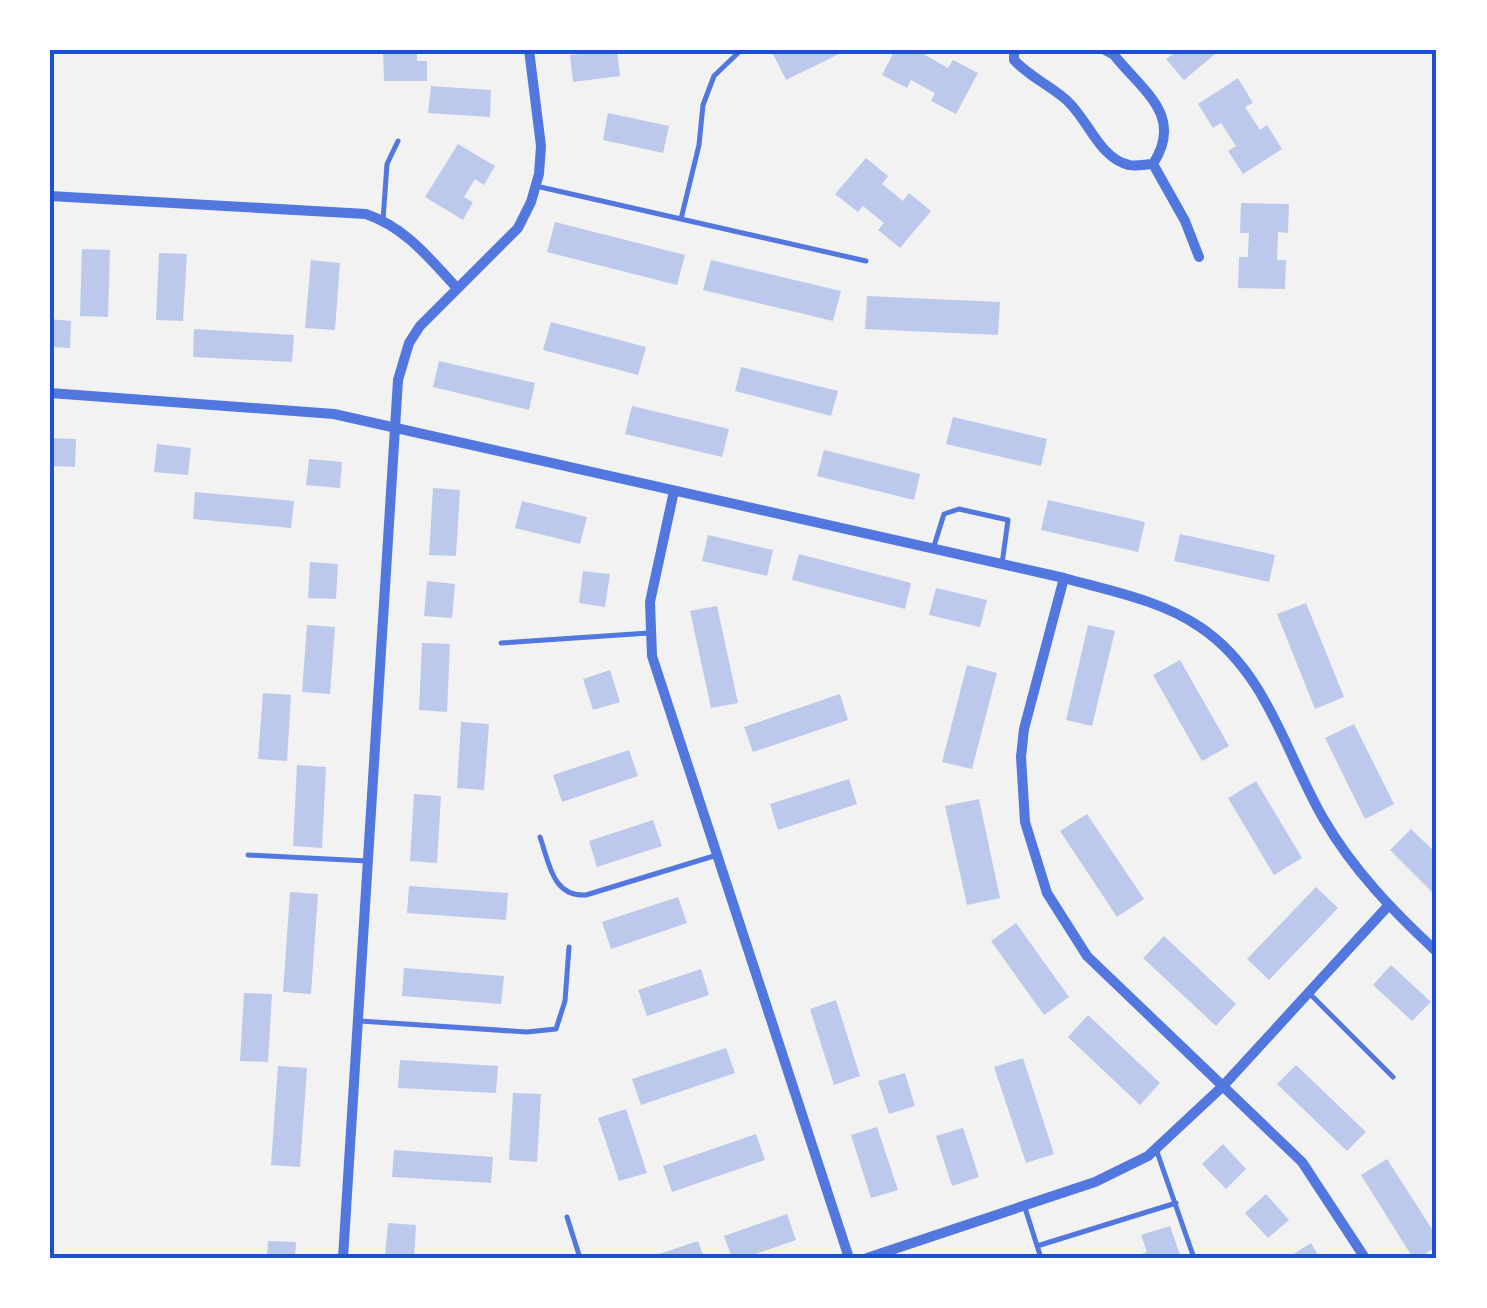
<svg xmlns="http://www.w3.org/2000/svg" width="1487" height="1308" font-family="'Varela Round',sans-serif">
	<style>
		.building { fill: #bdc9ec }
		.lines { fill: none; stroke-linecap: round; stroke-linejoin: round }
		.service { stroke: #5277de; stroke-width: 5 }
		.minor { stroke: #5277de; stroke-width: 10 }
		.neatline { fill: none; stroke: #1d4ed8; stroke-width: 4 }
	</style>
	<rect width="100%" height="100%" fill="#f2f2f2"/>
	<path class="building" d="M383,50H417V61H427V81H384Z
		M579,50H617L620,76L573,82L570,55L579,54Z
		M782,50H847L786,80L773,54Z
		M895,50H927L925,55L948,68L953,60L978,73L956,114L931,101L935,93L922,86L911,80L907,88L882,75Z
		M1170,50H1220L1184,80L1166,59L1173,54Z
		M1238,78L1253,103L1245,107L1260,130L1267,125L1282,149L1243,174L1228,151L1236,146L1221,123L1213,128L1198,104Z
		M431,86L491,90L490,117L428,113Z
		M608,113L669,126L663,153L603,140Z
		M458,144L495,166L484,185L475,179L464,197L473,202L463,220L425,197Z
		M866,158L888,176L882,184L903,201L909,193L931,211L900,248L878,230L884,223L863,206L858,212L835,194Z
		M1241,203L1289,204L1288,233L1278,232L1277,260H1286L1285,289L1238,288L1239,257H1248V251L1249,233H1240Z
		M555,222L685,255L677,285L547,252Z
		M82,249L110,250L108,317L80,316Z
		M159,253L187,254L183,321L156,320Z
		M311,260L340,263L335,330L305,328Z
		M711,260L841,291L833,321L703,290Z
		M867,296L1000,302L998,335L865,329Z
		M50,319L71,321L70,348L50,347Z
		M551,322L646,347L638,375L543,350Z
		M194,329L294,335L292,362L193,357Z
		M439,361L535,383L529,410L433,387Z
		M741,367L838,391L831,416L735,391Z
		M632,406L729,429L722,457L625,434Z
		M953,417L1047,439L1041,466L946,444Z
		M50,438L76,439L75,467L50,466Z
		M157,444L191,448L188,475L154,472Z
		M824,450L920,474L914,500L817,476Z
		M309,459L342,462L340,488L306,485Z
		M433,488L460,490L456,556L429,555Z
		M195,492L294,501L291,528L193,519Z
		M1048,500L1145,522L1138,552L1041,530Z
		M522,501L587,517L580,544L515,528Z
		M1180,534L1275,555L1269,582L1174,561Z
		M708,535L773,550L767,576L702,561Z
		M799,554L911,583L905,609L792,580Z
		M310,562L338,564L336,599L308,598Z
		M583,571L610,574L605,607L579,603Z
		M427,581L455,584L452,618L424,616Z
		M936,588L987,600L980,627L929,615Z
		M1306,603L1344,697L1315,709L1277,614Z
		M717,606L738,703L711,708L690,611Z
		M307,625L335,627L330,694L302,692Z
		M1088,625L1115,631L1092,726L1066,720Z
		M422,643L450,644L447,712L419,710Z
		M1180,660L1229,746L1202,761L1153,675Z
		M967,665L997,673L972,769L942,762Z
		M610,670L620,702L593,710L583,679Z
		M263,693L291,695L287,761L258,759Z
		M840,694L848,720L753,752L744,727Z
		M461,722L489,724L484,790L457,788Z
		M1354,724L1394,804L1365,819L1325,738Z
		M629,750L638,776L562,802L553,775Z
		M297,765L326,767L322,848L293,846Z
		M849,779L857,804L778,830L770,804Z
		M1256,781L1302,858L1274,875L1228,798Z
		M414,794L441,796L437,863L410,861Z
		M979,799L1000,898L967,905L945,806Z
		M1087,814L1144,899L1117,917L1060,831Z
		M653,820L662,846L597,867L589,841Z
		M1411,829L1437,854V897L1390,850Z
		M409,886L508,893L506,920L407,913Z
		M1316,887L1338,908L1269,980L1247,959Z
		M290,892L318,894L311,994L283,992Z
		M678,897L687,923L611,949L602,922Z
		M1016,923L1069,997L1044,1015L991,941Z
		M1164,936L1236,1004L1216,1026L1143,958Z
		M1391,965L1431,1002L1412,1021L1373,985Z
		M404,968L504,976L501,1004L402,996Z
		M701,969L709,995L647,1016L638,990Z
		M244,993L272,994L268,1062L240,1061Z
		M836,1000L860,1076L834,1085L810,1009Z
		M1088,1015L1160,1083L1140,1105L1068,1037Z
		M726,1048L735,1073L641,1105L632,1079Z
		M1023,1058L1054,1154L1026,1163L994,1067Z
		M400,1060L498,1066L496,1093L398,1088Z
		M1296,1065L1366,1132L1347,1151L1277,1084Z
		M278,1066L307,1068L300,1167L271,1165Z
		M905,1073L915,1106L889,1114L878,1081Z
		M513,1093L541,1094L537,1162L509,1160Z
		M626,1109L647,1173L619,1181L598,1118Z
		M877,1127L898,1190L871,1198L851,1135Z
		M963,1128L979,1177L952,1186L936,1136Z
		M756,1134L765,1160L672,1192L663,1166Z
		M1223,1144L1246,1169L1226,1189L1202,1164Z
		M394,1150L493,1157L491,1183L392,1177Z
		M1387,1159L1437,1237V1246L1419,1258H1413L1361,1175Z
		M1266,1194L1289,1220L1268,1238L1245,1213Z
		M787,1214L796,1240L744,1258H732L724,1236Z
		M388,1223L416,1225L414,1258L385,1257Z
		M1170,1226L1181,1258H1130L1147,1252L1141,1235Z
		M268,1241L296,1242L295,1258H267Z
		M698,1241L704,1258H650V1257Z
		M1311,1243L1320,1258H1287Z"/>
	<g class="lines">
		<path class="service" d="M536,186L866,261
			M681,219L699,145L703,105L714,76L741,50
			M383,220L387,164L398,141
			M934,546L944,514L959,509L1008,520L1002,564
			M501,643L649,633
			M540,837C549,862 552,897 586,895L717,855
			M248,855L367,861
			M1311,995L1393,1077
			M360,1021L527,1032L556,1029L565,1001L569,947
			M1156,1149L1194,1258
			M1025,1208L1041,1258
			M567,1217L580,1258
			M1037,1246L1176,1203"/>
		<path class="minor" d="M1014,50V60C1029,76 1047,84 1064,98C1088,117 1098,158 1129,165C1136,167 1146,164 1153,164C1184,116 1144,92 1114,55L1105,50
			M1153,164L1185,221L1199,257
			M50,196L366,214C406,228 428,257 456,287
			M50,393L334,414L1064,578C1111,591 1160,600 1200,627C1267,672 1285,752 1323,818C1353,870 1394,912 1437,952
			M674,491L650,602L652,656L849,1258
			M1064,578L1024,729L1021,757L1025,822L1047,893L1087,956L1302,1162L1365,1258
			M343,1258L398,380L409,343L420,326L518,228L531,202L539,174L541,146L529,50
			M867,1258L1095,1182L1148,1156L1223,1086L1388,906"/>
	</g>
	<rect width="1487" height="1308" fill="none" stroke="#ffffff" stroke-width="105"/>
	<rect x="52" y="52" width="1382" height="1204" class="neatline"/>
</svg>
